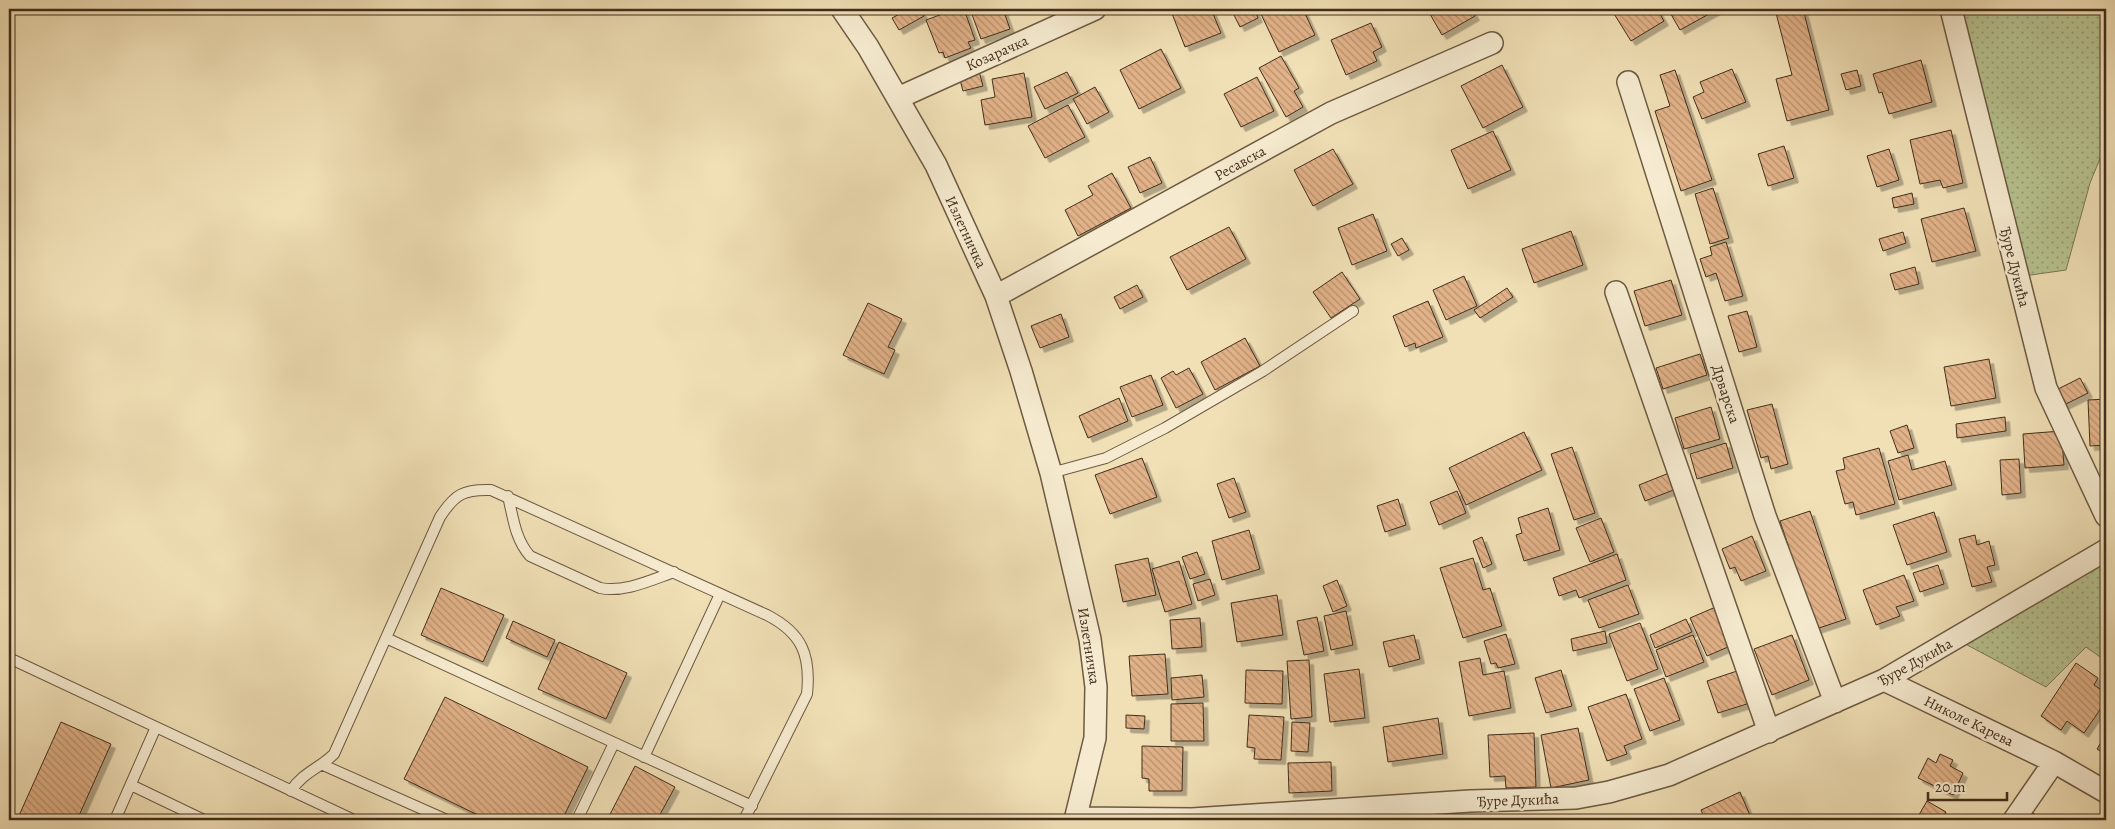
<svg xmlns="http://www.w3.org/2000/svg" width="2115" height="829" font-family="Alegreya,serif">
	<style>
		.grass { fill: url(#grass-dots); stroke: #7c7856 }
		.building { fill: url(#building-back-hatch); stroke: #412e1d; filter: url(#shadow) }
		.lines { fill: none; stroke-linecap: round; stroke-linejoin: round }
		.lane-casing { stroke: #6d5a43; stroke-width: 12 }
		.street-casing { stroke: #6d5a43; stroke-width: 24 }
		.lane { stroke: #f6ebd0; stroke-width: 10 }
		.street { stroke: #f6ebd0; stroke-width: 21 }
		.labels { text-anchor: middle; stroke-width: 5; stroke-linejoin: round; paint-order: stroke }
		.street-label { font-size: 15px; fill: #412e1d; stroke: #f6ebd0 }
	</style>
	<defs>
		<pattern id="grass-dots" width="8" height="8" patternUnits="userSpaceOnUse" patternTransform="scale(1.25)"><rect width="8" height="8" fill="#b7c390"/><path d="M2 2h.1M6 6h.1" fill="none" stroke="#969f75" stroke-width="1.8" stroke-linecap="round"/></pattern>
		<pattern id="building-back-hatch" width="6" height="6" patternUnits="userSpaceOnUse" patternTransform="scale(1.25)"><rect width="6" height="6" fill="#e2b288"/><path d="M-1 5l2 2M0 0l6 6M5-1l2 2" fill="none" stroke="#b9916f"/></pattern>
		<filter id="shadow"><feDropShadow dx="4.5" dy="4.5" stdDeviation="0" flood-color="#0004"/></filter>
	</defs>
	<rect width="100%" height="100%" fill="#f1e0b6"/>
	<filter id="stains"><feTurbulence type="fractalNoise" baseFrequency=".004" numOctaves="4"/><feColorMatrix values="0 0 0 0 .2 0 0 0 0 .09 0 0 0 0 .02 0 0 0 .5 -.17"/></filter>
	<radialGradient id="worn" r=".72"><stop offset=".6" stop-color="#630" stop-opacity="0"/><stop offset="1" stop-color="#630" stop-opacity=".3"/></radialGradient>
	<path class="grass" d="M1951,9H2106V144L2090,183L2066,270L2017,277Z
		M2106,550V661L2086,647L2046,687L1956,639Z"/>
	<path class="building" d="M909,9H920L924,16L899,30L892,18Z
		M956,9H964L975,40L968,42L971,48L945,58L943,52L939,53L926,20Z
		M970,9H1003L1010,29L981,39Z
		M1177,9H1211L1221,33L1185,47L1171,11Z
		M1231,9H1254L1258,18L1240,27Z
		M1267,9H1303L1315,35L1279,52L1260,12Z
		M1427,9H1471L1475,16L1442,35Z
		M1611,9H1657L1664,21L1631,41Z
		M1668,9H1718L1680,30Z
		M1775,9H1803L1829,110L1787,121L1776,79L1792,75Z
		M1371,23L1382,47L1373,52L1377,61L1346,75L1331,40Z
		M1161,49L1181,88L1139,109L1120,70Z
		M1281,56L1299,88L1294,91L1303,107L1286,117L1259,68Z
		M1921,60L1932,102L1889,114L1882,92L1879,93L1873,74Z
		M1502,65L1523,107L1483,128L1461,86Z
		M1732,69L1746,102L1702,119L1693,97L1704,92L1700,82Z
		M1675,70L1712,180L1681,191L1655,111L1670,106L1660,75Z
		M1857,70L1861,86L1846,90L1841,74Z
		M979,71L983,86L963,91L959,76Z
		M1067,72L1078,93L1045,109L1034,87Z
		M1024,73L1032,117L985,125L981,100L995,97L992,79Z
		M1257,77L1274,111L1241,127L1224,94Z
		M1095,87L1109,112L1087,124L1073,99Z
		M1068,105L1085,137L1045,158L1028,126Z
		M1951,130L1963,183L1943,188L1940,180L1920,184L1910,140Z
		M1493,131L1511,170L1468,189L1451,150Z
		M1784,146L1794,178L1768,186L1758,154Z
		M1333,149L1353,184L1313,206L1294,170Z
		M1889,149L1899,180L1877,187L1867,156Z
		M1150,157L1162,183L1140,193L1128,167Z
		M1112,173L1131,208L1078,236L1065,210L1093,195L1088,186Z
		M1713,188L1729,238L1710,244L1695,194Z
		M1912,193L1914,204L1894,208L1892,198Z
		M1964,208L1976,251L1932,262L1921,219Z
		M1373,214L1387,251L1352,265L1338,228Z
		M1229,227L1246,259L1187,290L1170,257Z
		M1571,231L1583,265L1534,283L1522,249Z
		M1903,232L1906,243L1883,251L1879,239Z
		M1402,238L1409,250L1398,256L1391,244Z
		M1726,242L1743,296L1725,301L1716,273L1706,277L1700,259L1712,255L1710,247Z
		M1915,267L1919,284L1895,290L1890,274Z
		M1342,272L1360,299L1331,318L1313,292Z
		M1464,276L1477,306L1446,320L1433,290Z
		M1671,280L1682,315L1645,326L1634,291Z
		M1137,285L1143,297L1120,309L1114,297Z
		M1507,288L1513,297L1480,318L1474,310Z
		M1428,301L1443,337L1416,348L1415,343L1405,347L1393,316Z
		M868,303L902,319L888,347L895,350L884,374L843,355Z
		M1747,311L1757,347L1739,352L1728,316Z
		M1061,314L1069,337L1040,348L1031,326Z
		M1245,338L1260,366L1215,390L1201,362Z
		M1700,354L1707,375L1663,389L1656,368Z
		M1989,359L1996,398L1951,406L1944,367Z
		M1189,368L1203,394L1176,408L1161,378L1173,371L1176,375Z
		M1151,375L1163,405L1132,417L1120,387Z
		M2080,378L2088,393L2064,405L2056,390Z
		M1119,398L1128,421L1088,438L1079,416Z
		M2106,399V445L2090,446L2088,400Z
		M1772,404L1788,464L1771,469L1768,456L1761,458L1747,410Z
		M1711,407L1720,439L1684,449L1675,418Z
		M2005,417L2006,431L1957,438L1956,424Z
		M1907,425L1914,448L1898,453L1890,431Z
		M2061,431L2064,465L2025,468L2023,434Z
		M1524,432L1542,470L1466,505L1449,468Z
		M1726,443L1733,468L1697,479L1690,454Z
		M1572,447L1595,513L1574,520L1551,454Z
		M1879,448L1895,504L1856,515L1853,502L1845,504L1836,471L1845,469L1843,458Z
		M1908,455L1912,470L1945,461L1952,485L1899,500L1888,461Z
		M1142,458L1157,497L1110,514L1095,475Z
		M2019,459L2021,493L2002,495L2000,460Z
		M1669,473L1676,489L1645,501L1639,485Z
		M1234,478L1246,512L1229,518L1217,484Z
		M1457,491L1466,513L1439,525L1430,502Z
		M1398,499L1406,525L1385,532L1377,506Z
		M1548,508L1560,550L1524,561L1516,535L1522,533L1518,518Z
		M1810,511L1846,619L1816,629L1780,521Z
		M1934,512L1947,552L1907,565L1893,525Z
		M1601,518L1614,552L1590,562L1576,528Z
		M1249,530L1260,569L1222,580L1212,541Z
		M1975,535L1977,545L1989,541L1995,565L1987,567L1992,582L1972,587L1959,539Z
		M1752,536L1766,571L1741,581L1735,567L1730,569L1722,549Z
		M1482,537L1492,564L1483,568L1473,541Z
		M1197,552L1205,574L1190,579L1182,557Z
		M1617,554L1626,580L1579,598L1576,590L1559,596L1553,578Z
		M1148,558L1156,595L1123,602L1115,565Z
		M1473,558L1483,590L1490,588L1502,626L1463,638L1440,568Z
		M1179,561L1192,604L1165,612L1152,569Z
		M1938,565L1944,584L1920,592L1913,573Z
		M1904,575L1914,601L1896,607L1900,616L1876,625L1863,590Z
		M1210,579L1215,595L1198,601L1193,584Z
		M1337,580L1347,606L1333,612L1323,586Z
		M1628,585L1639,614L1599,628L1588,600Z
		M441,588L504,615L483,662L421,635Z
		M1277,595L1283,635L1237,642L1231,603Z
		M1718,606L1735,644L1707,656L1690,618Z
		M1346,611L1353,645L1331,650L1324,616Z
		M1317,617L1324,651L1304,655L1297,621Z
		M1200,618L1202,647L1172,649L1170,620Z
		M1686,619L1692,632L1655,648L1650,635Z
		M513,621L555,640L547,657L506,638Z
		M1640,623L1658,669L1627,681L1609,634Z
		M1605,631L1607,643L1573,651L1571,639Z
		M1506,634L1515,664L1498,668L1496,663L1491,664L1484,641Z
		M1414,635L1420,659L1389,667L1383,642Z
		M1693,635L1704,662L1666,677L1656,650Z
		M1792,635L1809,680L1772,695L1754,649Z
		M559,642L627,673L606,719L538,689Z
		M1165,654L1168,694L1132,696L1129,656Z
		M1480,658L1483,675L1504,671L1511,708L1469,716L1459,662Z
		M1309,660L1312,717L1291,719L1287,661Z
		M2076,663L2098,678L2094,685L2106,693V701L2084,733L2067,721L2061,730L2041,716Z
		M1359,669L1365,718L1330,722L1324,674Z
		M1246,670L1283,671L1282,704L1245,703Z
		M1561,670L1572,706L1546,713L1535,678Z
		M1740,670L1750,703L1718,713L1707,681Z
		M1202,675L1204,697L1172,700L1171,678Z
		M1664,678L1680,720L1650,731L1634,689Z
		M1626,694L1642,739L1624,746L1627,754L1607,761L1588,707Z
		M445,697L588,767L562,820H488L404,779Z
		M1203,703L1204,741H1171V704Z
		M1126,715L1145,716L1144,729L1126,728Z
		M1249,715L1284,717L1281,760L1254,759L1255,748L1247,747Z
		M1438,718L1443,754L1388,762L1383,727Z
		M61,722L111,744L77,820H17Z
		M1292,722L1310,723L1308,752L1291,751Z
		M1578,728L1589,780L1551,788L1541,735Z
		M1534,733L1536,787L1506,788L1505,776L1490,777L1488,735Z
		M2106,734V755L2097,749Z
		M1142,746L1183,747L1182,791H1149V779L1142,778Z
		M1940,754L1953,760L1950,766L1963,773L1953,795L1918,778L1928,758L1936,763Z
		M1331,762L1332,791L1289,793L1288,763Z
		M635,766L675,787L657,820H607Z
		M1740,792L1752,820H1705L1701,810Z
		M1927,801L1946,812L1941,820H1916Z
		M2031,812L2045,820H2026Z"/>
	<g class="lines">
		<g class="lane-casing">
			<path id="lane" d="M1051,473L1106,458L1165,428L1263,371L1353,311
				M508,496C513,517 515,539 530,556L600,588C624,593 651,580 674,572
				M386,638L752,806
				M9,658L354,820
				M644,757L720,594
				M323,765L447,820
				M131,785L204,820
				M291,791C302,773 320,768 334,754L440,517C455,494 464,489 491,490L767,615C802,633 811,655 807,694L744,820
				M115,820L156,727
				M577,820L614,743"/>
		</g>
		<g class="street-casing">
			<path id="street" d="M842,9L868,47L936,165L996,296L1021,371L1051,473L1090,639L1096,687L1095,738L1075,820
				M1951,9L2046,388L2106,516
				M1628,82L1765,516L1835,702
				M898,98L1095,9
				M1616,292L1769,732
				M996,296L1331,113L1492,43
				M1884,680L2054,762L2106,792
				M1076,818L1192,819L1470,801L1576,798L1609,792L1669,775L1884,680L2106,550
				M2014,820L2054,762"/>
		</g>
		<use href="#lane" class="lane"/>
		<use href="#street" class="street"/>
	</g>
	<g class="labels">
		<g class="street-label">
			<text transform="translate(997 53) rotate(-24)" y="5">Козарачка</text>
			<text transform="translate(1240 163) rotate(-29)" y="5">Ресавска</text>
			<text transform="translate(966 232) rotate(65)" y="5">Излетничка</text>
			<text transform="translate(2015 267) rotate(76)" y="5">Ђуре Дукића</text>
			<text transform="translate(1726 394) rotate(72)" y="5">Дрварска</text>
			<text transform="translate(1089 646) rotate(81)" y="5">Излетничка</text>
			<text transform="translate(1915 662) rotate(-29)" y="5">Ђуре Дукића</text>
			<text transform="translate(1969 721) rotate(26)" y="5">Николе Карева</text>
			<text transform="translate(1518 800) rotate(-2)" y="5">Ђуре Дукића</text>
		</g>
	</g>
	<rect width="2115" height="829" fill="none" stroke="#f1e0b6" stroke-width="30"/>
	<rect x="10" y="10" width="2095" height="809" fill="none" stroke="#412e1d" stroke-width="2.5"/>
	<rect x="15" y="15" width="2085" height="799" fill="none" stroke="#412e1d"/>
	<path d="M1928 792v8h79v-8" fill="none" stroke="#412e1d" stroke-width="2.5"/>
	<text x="1935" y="792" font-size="15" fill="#412e1d" stroke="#f6ebd0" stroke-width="4" paint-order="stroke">20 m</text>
	<rect width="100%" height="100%" filter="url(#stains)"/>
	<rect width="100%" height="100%" fill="url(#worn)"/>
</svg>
